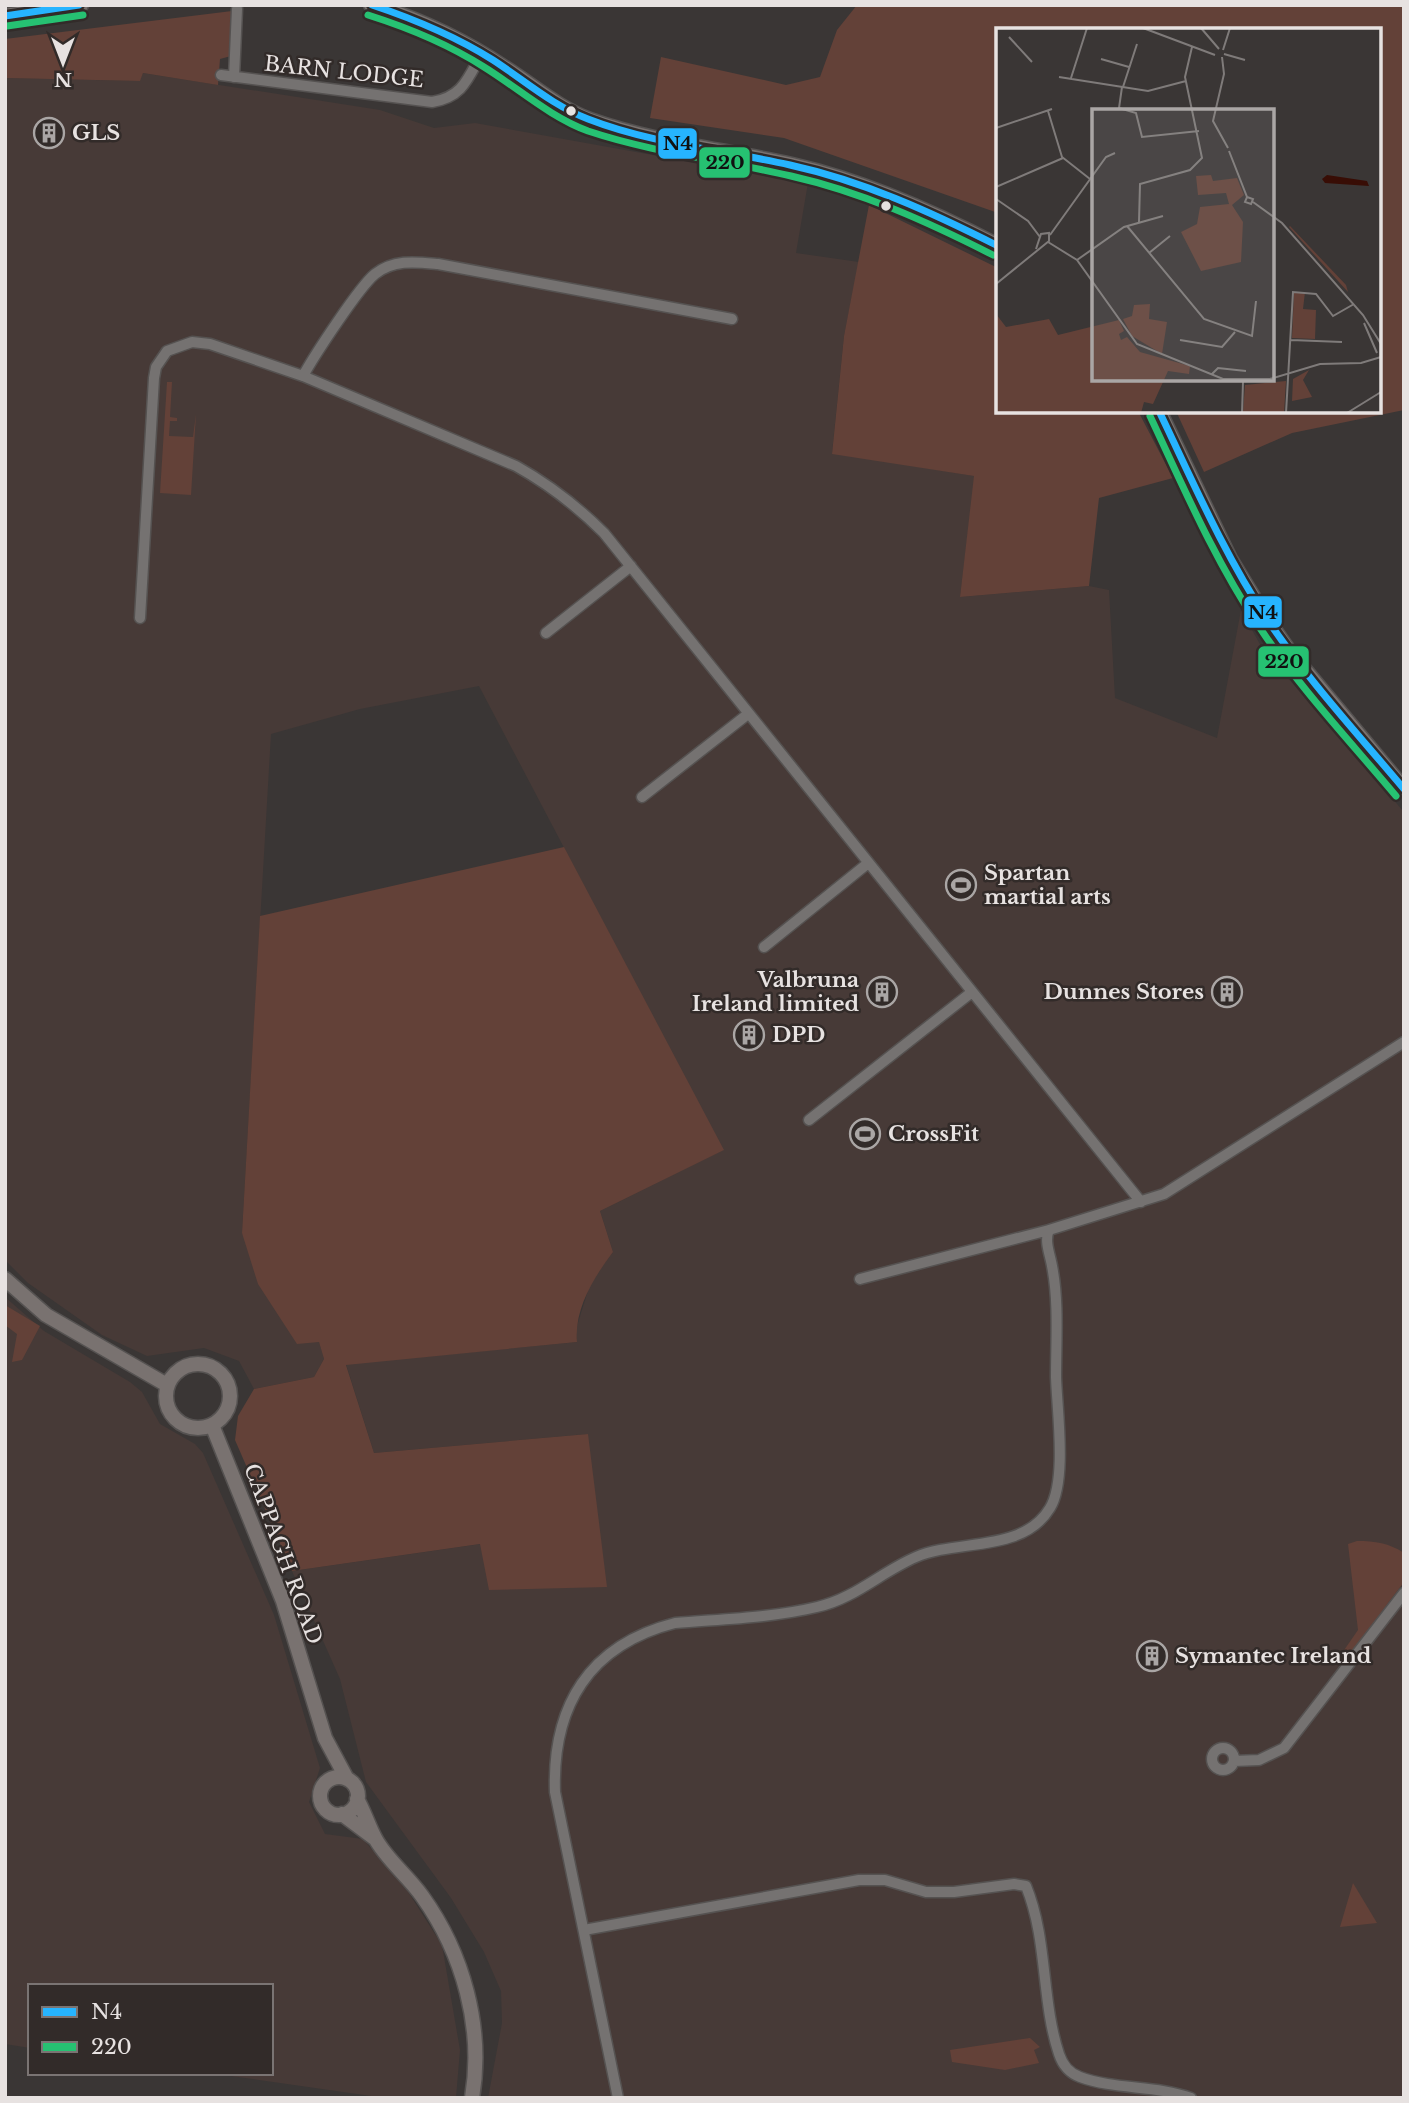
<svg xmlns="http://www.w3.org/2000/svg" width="1409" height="2103" font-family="'Libre Baskerville',serif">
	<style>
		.built { fill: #473a37 }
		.green { fill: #634138 }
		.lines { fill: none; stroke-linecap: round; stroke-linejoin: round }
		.street-casing { stroke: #555251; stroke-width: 13 }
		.secondary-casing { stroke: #555251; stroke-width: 17 }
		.street { stroke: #757271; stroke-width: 10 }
		.secondary { stroke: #797270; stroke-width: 14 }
		.bus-1-casing { stroke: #322b29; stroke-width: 12 }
		.bus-2-casing { stroke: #322b29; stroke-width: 12 }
		.bus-1 { stroke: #26b4ff; stroke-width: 7 }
		.bus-2 { stroke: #26c172; stroke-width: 7 }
		.bus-dot { fill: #e7e2e1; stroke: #322b29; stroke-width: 2.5 }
		.labels { text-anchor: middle; stroke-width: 5; stroke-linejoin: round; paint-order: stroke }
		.street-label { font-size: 21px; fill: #e7e2e1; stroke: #322b29 }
		.poi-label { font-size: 21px; font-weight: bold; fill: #e7e2e1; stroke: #322b29; text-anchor: start }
		.inset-road { fill: none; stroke: #7f7b7a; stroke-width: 2 }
		.view { fill: #aaa6a5; fill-opacity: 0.15; stroke: #aaa6a5; stroke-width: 3.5 }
		.inset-edge { fill: none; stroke: #e7e2e1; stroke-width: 3.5 }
		.line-badge { stroke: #322b29; stroke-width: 2.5 }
		.pale-badge-label { font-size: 19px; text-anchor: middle; font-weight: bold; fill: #111 }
	</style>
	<rect width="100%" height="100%" fill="#3a3635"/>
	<path class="built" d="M143,73L380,110L434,128L475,123L808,183L796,253L859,262L844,336L832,453L975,476L960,597L1089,586L1109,590L1115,698L1217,738L1241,610L1262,648L1404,812V2098H488L502,2023L501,1991L484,1952L451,1898L366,1782L340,1679L292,1571L481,1544L588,1434L374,1453L346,1364L577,1342L576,1329L591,1281L613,1252L600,1211L723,1150L479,686L360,709L271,734L242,1233L319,1341L324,1359L314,1377L254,1389L239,1361L204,1348L147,1356L102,1335L28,1283L5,1260V78L139,81Z
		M5,1297L44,1331L130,1382L142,1392L160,1424L195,1444L203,1453L274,1615L320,1768L309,1802L325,1834L363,1839L407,1890L442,1945L460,2050L456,2098H385L210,2073H271V1986H30V2048L5,2044Z"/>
	<path class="green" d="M857,5H1404V410L1292,433L1204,472L1176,411H1379V30H998V213L784,138L650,118L661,57L786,85L820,77L837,30Z
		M232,11L231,56L220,59L218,85L143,73L140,81L5,78V39Z
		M869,205L998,268V411H1138L1173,478L1099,498L1089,586L960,597L974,476L832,454L844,336Z
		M167,382H172L170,417L177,418V421H170L169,436L193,437L196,414L191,495L160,493Z
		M564,847L724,1150L600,1211L613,1252C594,1277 574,1309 577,1342L346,1365L374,1453L588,1434L607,1587L489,1590L480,1544L292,1571L235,1440L238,1416L254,1389L314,1377L324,1359L319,1342L297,1344L258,1284L242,1233L260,916Z
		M5,1305L40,1326L22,1360L12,1362L17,1334L5,1325Z
		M1357,1541C1375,1541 1389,1543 1404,1553V1582L1345,1660L1340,1656L1358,1630L1348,1544Z
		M1353,1883L1377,1923L1340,1927Z
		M1030,2038L1040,2047L1034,2050L1039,2063L1005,2070L952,2062L950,2050Z"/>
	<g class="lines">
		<g class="street-casing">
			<path id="street" d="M221,75L432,102C463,97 468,78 482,53
				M234,77L237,9
				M303,376C314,356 359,287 375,274C394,259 416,262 438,264L732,319
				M140,618L154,378L156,367L167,351L192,342L210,344L303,376L516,466C550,485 577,506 604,533L1141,1202
				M546,633L631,566
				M642,797L748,714
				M764,947L867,864
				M809,1120L972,992
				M860,1279L1049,1230L1164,1194L1404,1042
				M1212 1759a11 11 0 1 1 22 0a11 11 0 1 1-22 0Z
				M1234,1761L1259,1760L1284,1748L1404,1593
				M584,1930L859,1880H885L926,1892H954L1014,1884L1026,1886C1048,1940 1041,2000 1059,2054C1063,2066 1069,2073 1080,2077C1115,2090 1156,2085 1191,2098
				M618,2098L555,1792C552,1706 589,1645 675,1623C722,1619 771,1618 817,1607C854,1599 881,1572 916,1557C958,1539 1023,1553 1050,1508C1067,1480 1057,1410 1056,1377C1056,1341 1059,1301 1052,1266C1050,1254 1044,1241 1049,1230"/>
		</g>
		<g class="secondary-casing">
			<path id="secondary" d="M371,5C419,19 463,40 505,68C532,85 559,109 590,120C655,143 725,150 792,165C863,181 933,212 998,246
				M5,16L81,5
				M1159,411L1230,559L1266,618L1289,651L1404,789
				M5,1279L46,1315L167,1385
				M166 1396a32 32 0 1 1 64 0a32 32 0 1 1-64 0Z
				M212,1425L283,1601L325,1738L347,1779
				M320 1796a19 19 0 1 1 38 0a19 19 0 1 1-38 0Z
				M357,1799C364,1811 368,1825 375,1838C386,1859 408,1876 422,1896C463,1953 484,2028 472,2098
				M342,1814L374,1838"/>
		</g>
		<use href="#street" class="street"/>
		<use href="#secondary" class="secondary"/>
		<g class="bus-1-casing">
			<path id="bus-1" d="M372,5C414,19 455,36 493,60C524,80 553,106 588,119C652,144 723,150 790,165C863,181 931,212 998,246
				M5,16L79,5
				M1159,411C1193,482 1224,554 1267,619C1307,679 1357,733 1404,789"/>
		</g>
		<g class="bus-2-casing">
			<path id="bus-2" d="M368,15C409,28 448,44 484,67C518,88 550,117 588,131C654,153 723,160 791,176C862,192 928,222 993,255
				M7,26L83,15
				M1150,416C1183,486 1214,559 1258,625C1298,686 1349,740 1396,796"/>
		</g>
		<use href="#bus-1" class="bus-1"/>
		<use href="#bus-2" class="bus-2"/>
	</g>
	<defs>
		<g id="building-ring" transform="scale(1.575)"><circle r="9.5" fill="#322b29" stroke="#aaa6a5" stroke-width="1.5"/><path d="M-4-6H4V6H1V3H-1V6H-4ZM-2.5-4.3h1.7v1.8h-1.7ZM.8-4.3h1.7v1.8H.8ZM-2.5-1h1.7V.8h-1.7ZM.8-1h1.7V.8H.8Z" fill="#aaa6a5"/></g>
		<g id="stadium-ring" transform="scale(1.575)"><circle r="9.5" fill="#322b29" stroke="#aaa6a5" stroke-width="1.5"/><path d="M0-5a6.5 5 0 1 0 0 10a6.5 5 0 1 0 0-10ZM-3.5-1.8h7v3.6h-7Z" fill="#aaa6a5"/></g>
	</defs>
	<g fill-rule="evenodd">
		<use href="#building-ring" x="49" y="133"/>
		<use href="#stadium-ring" x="961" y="885"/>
		<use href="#building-ring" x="882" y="992"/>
		<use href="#building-ring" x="1227" y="992"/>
		<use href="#building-ring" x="749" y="1035"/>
		<use href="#stadium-ring" x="865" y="1134"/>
		<use href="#building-ring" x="1152" y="1656"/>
	</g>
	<g class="bus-dot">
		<circle cx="571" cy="111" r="6"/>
		<circle cx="886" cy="206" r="6"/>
	</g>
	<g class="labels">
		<g class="street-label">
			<text transform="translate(344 72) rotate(6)" y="7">BARN LODGE</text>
			<text transform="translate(283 1554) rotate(70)" y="7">CAPPAGH ROAD</text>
		</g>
		<g class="poi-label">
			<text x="72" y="140">GLS</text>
			<text x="984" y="880">Spartan<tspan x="984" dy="24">martial arts</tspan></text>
			<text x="859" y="987" text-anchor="end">Valbruna<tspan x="859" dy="24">Ireland limited</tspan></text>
			<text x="1204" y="999" text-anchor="end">Dunnes Stores</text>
			<text x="772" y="1042">DPD</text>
			<text x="888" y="1141">CrossFit</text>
			<text x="1175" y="1663">Symantec Ireland</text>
		</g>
	</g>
	<g transform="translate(996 28)">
		<rect width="385" height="385" fill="#3a3635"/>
		<path d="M215,147L217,153L241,150L248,167L236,177L247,194L245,234L205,243L185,204L201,196L204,179L233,176L230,165L202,167L200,148ZM294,198L350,257L352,264L293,199ZM309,264L307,281L320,282L319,311L296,310L298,265ZM154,276L153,291L171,294L166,326L136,308L127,291L136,288L138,277ZM0,286L10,299L53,291L62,307L123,292L128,303L123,306L125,312L131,309L144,324L194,338L193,346L172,343L157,376L148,374L145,385H0ZM313,342L307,352L316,369L296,373L297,351ZM290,353L288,385L247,384L249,357Z" fill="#634138"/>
		<path d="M331,147L371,153L373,158L329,155L326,151Z" fill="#380d05"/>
		<path class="inset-road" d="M147,0L219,27M205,0L223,21M13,9L36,34M227,22L234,0M228,26L249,32M226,29L228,46L217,93L232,120M105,31L133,39M63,49L152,63L190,53M75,50L91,0M126,59L123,80L140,85L146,109L203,103M127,59L141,16M52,83L66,129L94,151M0,100L56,81M233,123L251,169L249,174L255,176L257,171L251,169M0,159L67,130M0,171L32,193L44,209M257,174L286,195L367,287L385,316M143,194L144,156L194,142L206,130L189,49L196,19M131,198L208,291L256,308L260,273M54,207L110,129L119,125M52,214L81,232L141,316L227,351H274L324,336L365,335L385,329M153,225L174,208M81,232L128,199L167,188M0,256L53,213V205L45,206L40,221M368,295L381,325M184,312L226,319L239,304M295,312L346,314M216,346L222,340L250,343M246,385L247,354M290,385L297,264L320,266L337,288L358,276M351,385L385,364"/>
		<path class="view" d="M96,81H278V353H96Z"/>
		<rect width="385" height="385" class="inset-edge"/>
	</g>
	<g class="line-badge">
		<rect x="657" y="127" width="41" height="33" rx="7" fill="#26b4ff"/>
		<rect x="698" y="146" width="53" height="33" rx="7" fill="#26c172"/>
		<rect x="1243" y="595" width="40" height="34" rx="7" fill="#26b4ff"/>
		<rect x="1257" y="645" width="53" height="33" rx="7" fill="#26c172"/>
	</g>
	<g class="pale-badge-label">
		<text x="678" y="150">N4</text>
		<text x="725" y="169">220</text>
		<text x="1263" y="619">N4</text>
		<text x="1284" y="668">220</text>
	</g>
	<rect width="1409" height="2103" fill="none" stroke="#e7e2e1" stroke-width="14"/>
	<rect x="28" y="1984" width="245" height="91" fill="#322b29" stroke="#7a7473" stroke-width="2"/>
	<rect x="42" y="2007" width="35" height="10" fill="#26b4ff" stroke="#7a7473" stroke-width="2"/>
	<text x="91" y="2019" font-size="21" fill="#e7e2e1">N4</text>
	<rect x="42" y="2042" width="35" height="10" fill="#26c172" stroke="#7a7473" stroke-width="2"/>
	<text x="91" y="2054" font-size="21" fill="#e7e2e1">220</text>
	<g transform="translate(63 63) rotate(180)" stroke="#322b29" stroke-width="5" paint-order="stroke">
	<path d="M0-5L12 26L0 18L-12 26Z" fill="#e7e2e1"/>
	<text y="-10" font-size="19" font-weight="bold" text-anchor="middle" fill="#e7e2e1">N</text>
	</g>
</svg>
